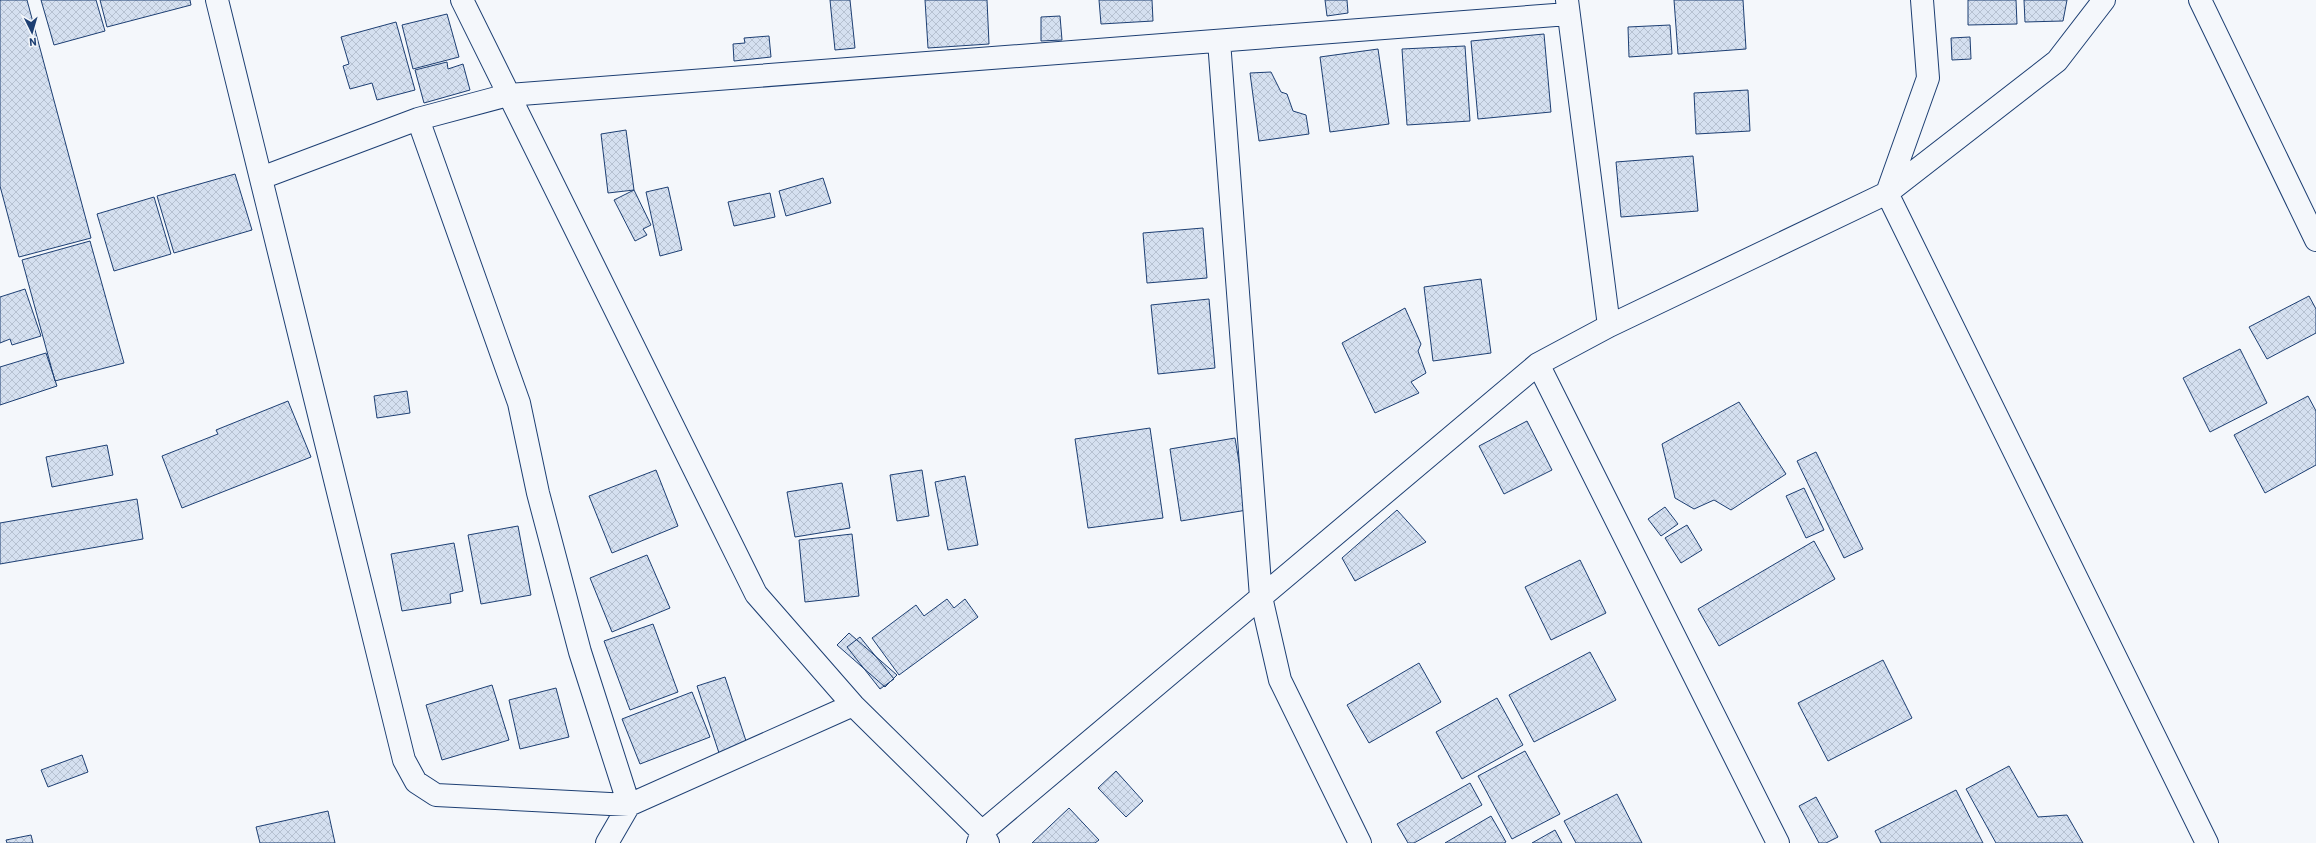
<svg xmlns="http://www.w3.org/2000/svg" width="2316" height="843" font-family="Barlow,sans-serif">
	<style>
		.building { fill: url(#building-cross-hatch); stroke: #1d3f73 }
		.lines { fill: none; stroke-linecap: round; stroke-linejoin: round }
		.minor-casing { stroke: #1d3f73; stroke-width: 24 }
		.minor { stroke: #f4f7fb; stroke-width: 22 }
	</style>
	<defs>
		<pattern id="building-cross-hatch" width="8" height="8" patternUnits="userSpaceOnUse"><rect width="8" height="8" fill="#d5e0f0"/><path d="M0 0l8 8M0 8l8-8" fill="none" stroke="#b6c1d1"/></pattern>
	</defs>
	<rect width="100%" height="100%" fill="#f4f7fb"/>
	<path class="building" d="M0,0H27L91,238L19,257L0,186Z
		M41,0H96L105,31L54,45Z
		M100,0H190L191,5L107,27Z
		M830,0H850L855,48L835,50Z
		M925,0H987L989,44L928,48Z
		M1099,0H1152L1153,21L1101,24Z
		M1325,0H1347L1348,13L1327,16Z
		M1674,0H1743L1746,49L1678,54Z
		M1968,0H2016L2017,24L1968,25Z
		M2024,0H2067L2063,21L2025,22Z
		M447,14L459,57L413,69L402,25Z
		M1060,16L1062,40L1041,41V17Z
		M396,22L415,90L377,100L372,83L350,89L343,66L349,64L341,37Z
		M1670,25L1672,54L1629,57L1628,27Z
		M1544,34L1551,112L1478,119L1471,41Z
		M769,36L771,57L734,61L733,44L745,43L744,38Z
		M1970,37L1971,59L1952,60L1951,38Z
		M1465,46L1470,121L1407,125L1402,49Z
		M1378,49L1389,124L1330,132L1320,57Z
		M447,62L448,69L463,64L470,90L424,103L415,70Z
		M1271,72L1281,92L1287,94L1293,111L1306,115L1309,134L1259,141L1250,73Z
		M1748,90L1750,131L1696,134L1694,93Z
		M626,130L634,190L608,193L601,134Z
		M1693,156L1698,211L1621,217L1616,162Z
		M235,174L252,230L174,253L157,196Z
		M823,178L831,203L786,216L779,191Z
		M668,187L682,250L660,256L646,192Z
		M634,190L651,225L643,229L647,235L635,241L614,200Z
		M770,193L775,217L734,226L728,202Z
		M154,197L171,254L114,271L97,214Z
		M1203,228L1207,278L1147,283L1143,233Z
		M90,241L124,363L55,381L22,260Z
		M1481,279L1491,353L1433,361L1424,287Z
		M25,289L41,336L12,345L10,339L0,343V297Z
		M2309,296L2316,309V333L2267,359L2249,327Z
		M1209,299L1215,368L1158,374L1151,305Z
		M1405,308L1421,344L1418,351L1426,373L1411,382L1419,393L1375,413L1342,343Z
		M2240,349L2267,403L2210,432L2183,378Z
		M46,353L57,386L0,405V367Z
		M407,391L410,413L377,418L374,396Z
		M2308,396L2316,411V465L2265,493L2234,435Z
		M288,401L311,457L182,508L162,456L218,434L216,430Z
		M1739,402L1786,474L1731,510L1714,500L1694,509L1675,498L1662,444Z
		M1527,421L1552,470L1504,494L1479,446Z
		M1150,428L1163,518L1088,528L1075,439Z
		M1235,438L1247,510L1181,521L1170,449Z
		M107,445L113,475L52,487L46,457Z
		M1816,452L1863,549L1844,558L1797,461Z
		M656,470L678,526L612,553L589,496Z
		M922,470L929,516L897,521L890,475Z
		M965,476L978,545L948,550L935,482Z
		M842,483L850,528L795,537L787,492Z
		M1804,488L1824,530L1806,538L1786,496Z
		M137,499L143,539L0,564V523Z
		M1665,507L1678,524L1661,536L1648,519Z
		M1397,510L1426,542L1355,581L1342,558Z
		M1687,525L1702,550L1681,563L1665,538Z
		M518,526L531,595L481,604L468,535Z
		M852,534L859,596L805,602L799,540Z
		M1814,541L1835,579L1719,646L1698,609Z
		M454,543L463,591L450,594L451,603L402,611L391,554Z
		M647,555L670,608L612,632L590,578Z
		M1580,560L1606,613L1551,640L1525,587Z
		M947,599L954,608L965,599L978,617L899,675L872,638L916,605L924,616Z
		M653,624L678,692L630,710L604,641Z
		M849,633L897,675L885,687L837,645Z
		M860,637L894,679L880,689L847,647Z
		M1590,652L1616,700L1534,742L1509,695Z
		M1883,660L1912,718L1828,761L1798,703Z
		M1419,663L1441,702L1369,743L1347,705Z
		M725,677L748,747L720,756L697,686Z
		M492,685L509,740L442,760L426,705Z
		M556,688L569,737L520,749L509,700Z
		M692,692L710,737L640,764L622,719Z
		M1497,698L1523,745L1462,779L1436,732Z
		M1525,751L1560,814L1512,839L1478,776Z
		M82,755L88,772L48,787L41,770Z
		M2009,766L2038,817L2067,815L2083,843H1996L1966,789Z
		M1116,771L1143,801L1126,817L1098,788Z
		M1470,783L1482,805L1414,843H1408L1397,824Z
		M1956,790L1983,843H1881L1875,831Z
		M1617,794L1642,843H1576L1564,821Z
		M1816,797L1838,837L1826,843H1819L1799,806Z
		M1069,808L1099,840L1095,843H1032Z
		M328,811L335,843H260L256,827Z
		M1491,816L1506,842L1504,843H1445Z
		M1555,830L1562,843H1532Z
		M31,835L33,843H7L6,840Z"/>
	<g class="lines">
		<g class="minor-casing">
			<path id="minor" d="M217,0L404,760L416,782L436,795L629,805L580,652L538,493L519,403L418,119
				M462,0L756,594L853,705L982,832L988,843
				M1922,0L1928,78L1887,193L2207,843
				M2200,0L2316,240
				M1219,41L1261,597L1280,680L1360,843
				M261,178L418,119L508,95L1568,14
				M1609,326L1887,193L2057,61L2104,0
				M1538,364L1778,843
				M607,843L629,805L853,705
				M978,843L982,832L1538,364L1609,326L1567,0"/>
		</g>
		<use href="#minor" class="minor"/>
	</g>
	<g transform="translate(32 32) rotate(175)" stroke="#f4f7fb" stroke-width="3" paint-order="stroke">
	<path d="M0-3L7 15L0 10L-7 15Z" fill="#1d3f73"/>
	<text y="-6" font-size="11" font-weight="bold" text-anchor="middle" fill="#1d3f73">N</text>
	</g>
</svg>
